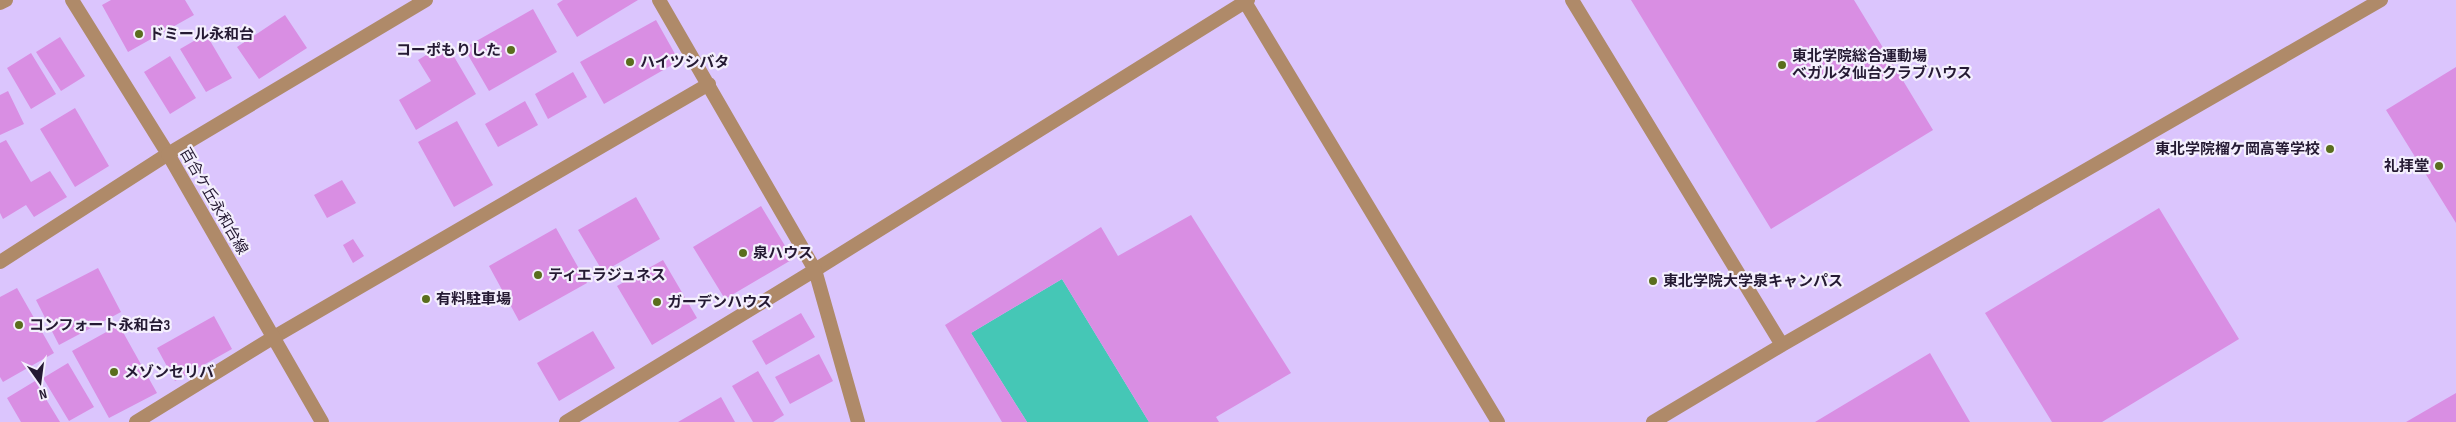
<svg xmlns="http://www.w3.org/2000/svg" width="2456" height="422" font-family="'Sofia Sans Condensed','Noto Sans JP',sans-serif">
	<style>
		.water { fill: #45c7b6 }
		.building { fill: #d98ee3 }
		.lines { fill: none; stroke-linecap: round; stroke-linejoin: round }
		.service { stroke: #af8a69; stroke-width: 14 }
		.minor { stroke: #af8a69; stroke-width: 14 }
		.tertiary { stroke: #af8a69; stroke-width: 14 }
		.poi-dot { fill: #5a6e1d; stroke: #f4effd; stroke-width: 2 }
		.labels { text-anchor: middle; stroke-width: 4.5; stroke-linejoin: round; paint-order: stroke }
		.poi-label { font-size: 15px; font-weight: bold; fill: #251a33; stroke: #f4effd; text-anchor: start }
		.street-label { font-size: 15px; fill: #251a33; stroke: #f4effd }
	</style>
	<rect width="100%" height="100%" fill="#dbc5fd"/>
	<path class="water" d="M1062,279L1149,422H1027L971,333Z"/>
	<path class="building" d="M111,0H185L194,15L128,52L102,5Z
		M563,0H638L577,37L557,4Z
		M1631,0H1854L1933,130L1771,229Z
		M533,9L557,52L489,91L464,48Z
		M285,15L307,48L259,79L237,47Z
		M656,20L679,61L604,104L580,62Z
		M206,34L232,78L206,92L180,49Z
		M60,37L85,76L61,91L36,52Z
		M446,43L476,94L416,130L399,100L431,81L418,60Z
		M31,53L56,94L31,109L7,68Z
		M170,56L196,98L170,114L144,72Z
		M2456,67V223L2386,110Z
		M573,72L587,97L548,119L535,94Z
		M8,91L24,124L0,135V95Z
		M525,101L538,125L498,147L485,124Z
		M75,108L109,166L75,187L40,129Z
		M457,121L493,185L454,207L418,142Z
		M6,140L31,182L50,171L67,197L34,217L26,205L3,219L0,213V143Z
		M342,180L356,203L327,218L314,195Z
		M636,197L660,239L603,272L578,230Z
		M761,206L793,259L725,299L693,247Z
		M2159,208L2239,339L2102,422H2052L1985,313Z
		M1191,215L1291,373L1216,417L1219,422H1149L1062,279L971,333L1027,422H1002L945,325L1101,227L1118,256Z
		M556,228L587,283L519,321L489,266Z
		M353,239L364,256L353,263L343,245Z
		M663,260L697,318L652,345L617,286Z
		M98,268L121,312L59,345L36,300Z
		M17,288L54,353L3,382L0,377V297Z
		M801,313L815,337L766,365L752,341Z
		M214,316L232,349L175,381L157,348Z
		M119,325L157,393L109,418L72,351Z
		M593,331L615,368L559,401L537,363Z
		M1930,353L1970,422H1815Z
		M819,354L833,381L790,404L775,377Z
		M68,363L94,407L69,421L43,378Z
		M758,371L784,415L773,422H753L732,386Z
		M35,381L60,422H21L7,398Z
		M2456,393V422H2406Z
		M721,397L735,422H678Z"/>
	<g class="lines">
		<path class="service" d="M1572,0L1782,345L2381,0
			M1245,2L1498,422
			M815,270L1248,0
			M1653,422L1782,345"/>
		<path class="minor" d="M72,0L168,154
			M659,0L815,270L858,422
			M0,3L6,0
			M0,262L168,154L426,0
			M136,422L274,337L709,84
			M566,422L815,270"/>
		<path class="tertiary" d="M168,154L322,422"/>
	</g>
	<g class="poi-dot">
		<circle cx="139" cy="34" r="5"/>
		<circle cx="511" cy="50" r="5"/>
		<circle cx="630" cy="62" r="5"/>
		<circle cx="1782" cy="65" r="5"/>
		<circle cx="2330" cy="149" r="5"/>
		<circle cx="2439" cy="166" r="5"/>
		<circle cx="743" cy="253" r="5"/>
		<circle cx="538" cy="275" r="5"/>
		<circle cx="1653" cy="281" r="5"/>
		<circle cx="426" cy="299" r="5"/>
		<circle cx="657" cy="302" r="5"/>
		<circle cx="19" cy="325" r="5"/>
		<circle cx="114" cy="372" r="5"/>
	</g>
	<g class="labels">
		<g class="poi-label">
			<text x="149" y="39">ドミール永和台</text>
			<text x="501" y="55" text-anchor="end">コーポもりした</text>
			<text x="1792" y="61">東北学院総合運動場<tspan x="1792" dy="17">べガルタ仙台クラブハウス</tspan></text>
			<text x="640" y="67">ハイツシバタ</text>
			<text x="2320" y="154" text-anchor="end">東北学院榴ケ岡高等学校</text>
			<text x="2429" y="171" text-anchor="end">礼拝堂</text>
			<text x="753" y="258">泉ハウス</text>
			<text x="548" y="280">ティエラジュネス</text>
			<text x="1663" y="286">東北学院大学泉キャンパス</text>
			<text x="436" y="304">有料駐車場</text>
			<text x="667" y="307">ガーデンハウス</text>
			<text x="29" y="330">コンフォート永和台3</text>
			<text x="124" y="377">メゾンセリバ</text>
		</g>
		<g class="street-label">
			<text transform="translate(214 201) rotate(60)" y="5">百合ケ丘永和台線</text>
		</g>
	</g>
	<g transform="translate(40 382) rotate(166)" stroke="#f4effd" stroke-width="4" paint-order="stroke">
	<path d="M0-4L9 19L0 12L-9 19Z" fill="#251a33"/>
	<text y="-8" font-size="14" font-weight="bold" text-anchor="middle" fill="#251a33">N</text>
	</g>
</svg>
